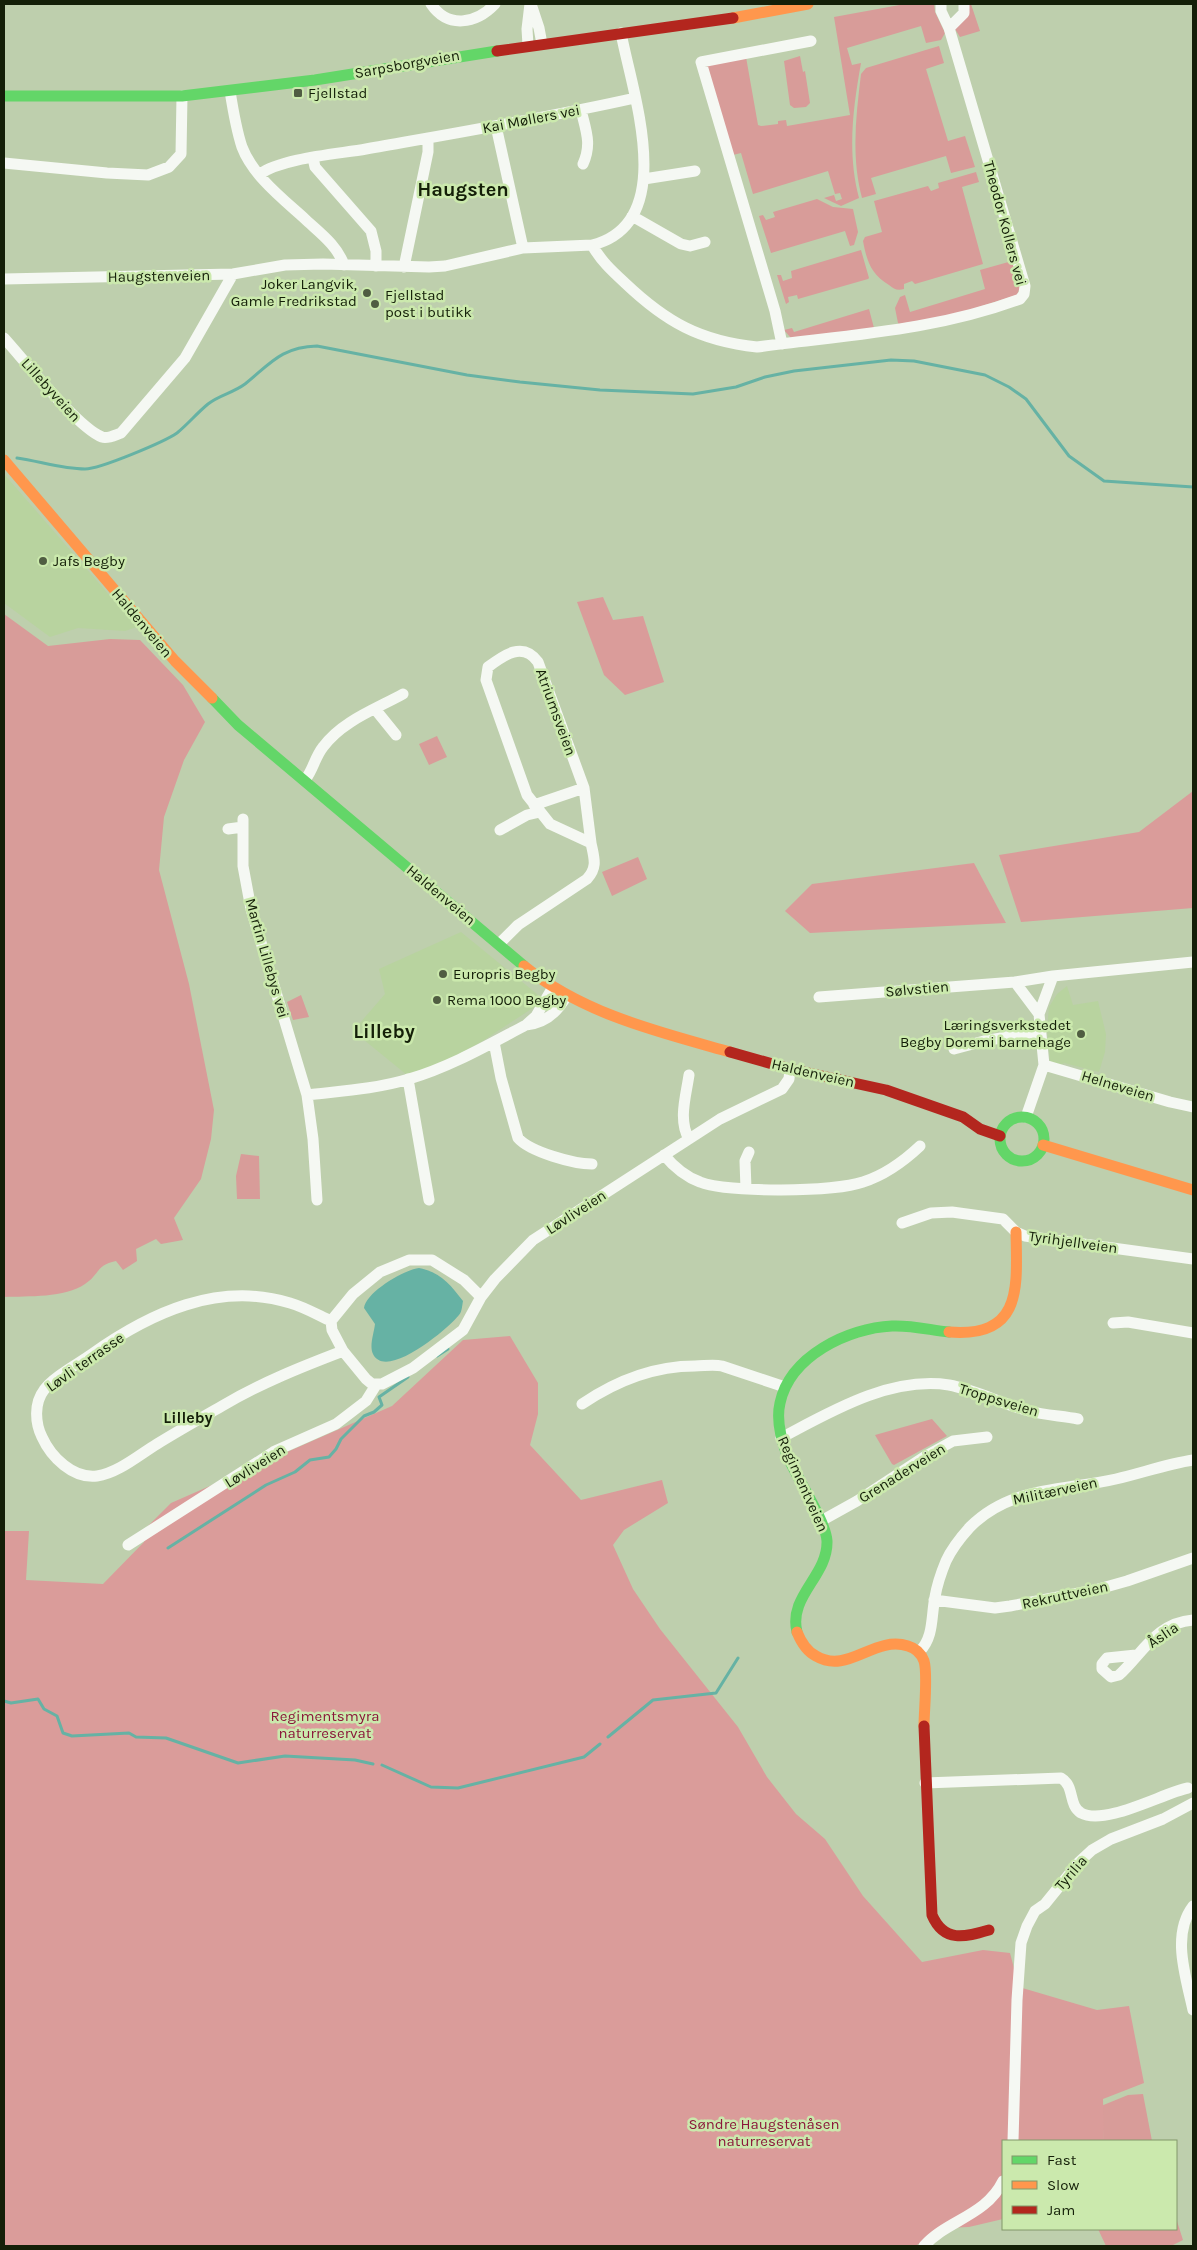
<svg xmlns="http://www.w3.org/2000/svg" width="1197" height="2250" font-family="Karla,sans-serif">
	<style>
		.built { fill: #b8d39f }
		.green { fill: #d89c99 }
		.forest { fill: #da9c9a }
		.water { fill: #66b2a4 }
		.lines { fill: none; stroke-linecap: round; stroke-linejoin: round }
		.stream { stroke: #66b2a4; stroke-width: 3 }
		.street { stroke: #f5f8f3; stroke-width: 11 }
		.fast { stroke: #63d668; stroke-width: 11 }
		.slow { stroke: #ff974d; stroke-width: 11 }
		.jam { stroke: #b3261e; stroke-width: 11 }
		.poi-dot { fill: #505d42; stroke: #cbe9ad; stroke-width: 2 }
		.labels { text-anchor: middle; stroke-width: 5; stroke-linejoin: round; paint-order: stroke }
		.street-label { font-size: 15px; fill: #141f08; stroke: #cbe9ad }
		.poi-label { font-size: 15px; fill: #141f08; stroke: #cbe9ad; text-anchor: start }
		.park-label { font-size: 15px; fill: #8a173a; stroke: #cbe9ad }
		.neighbourhood-label { font-size: 16px; font-weight: bold; fill: #141f08; stroke: #cbe9ad }
		.district-label { font-size: 20px; font-weight: bold; fill: #141f08; stroke: #cbe9ad }
	</style>
	<rect width="100%" height="100%" fill="#becfad"/>
	<path class="built" d="M4,474L137,627L125,631L78,628L50,637L4,603Z
		M461,932L537,994L542,1002L481,1042L448,1060L407,1075L353,1031L385,994L379,969Z
		M1067,986L1073,1005L1098,1001L1106,1034L1105,1052L1099,1072L1064,1063L1058,1066L1050,1061L1047,1029L1049,1007L1057,994Z"/>
	<path class="green" d="M905,4H934L935,12L945,33L941,40L926,43L921,26L847,48L852,65L861,63C853,108 847,153 859,198L841,206L824,198L834,195L836,201L842,199L840,193L835,194L828,171L753,194L741,153L733,155L707,67L710,63L746,57L758,125L761,126L778,124V121L786,120L787,126L850,115L834,17Z
		M969,4H971L980,31L960,37L955,29L968,15Z
		M939,46L944,63L926,69L948,141L965,136L975,167L951,173L946,156L871,178L876,194L862,198C851,156 856,116 861,74L866,68Z
		M800,56L803,72L805,71L810,103L806,107L794,108L790,105L784,61Z
		M976,172L979,182L962,187L983,264L915,284L912,281L904,284V289C897,291 894,289 889,285C871,274 867,262 863,241L865,237L882,232L874,201L928,186L931,191L939,188L938,183Z
		M817,199L833,207L853,209L858,232L854,245L850,246L845,231L771,253L759,216L763,215L766,220L775,217L773,212Z
		M861,250L869,278L868,279L798,299L797,295L788,297L789,302L786,304L777,275H781L783,281L792,278L791,271Z
		M1012,261L1020,287L1017,295L953,315L899,324L898,323L895,308L900,297L905,295L910,312L985,289L980,270Z
		M869,309L874,328L791,338L784,330L792,328L794,332Z
		M4,614L48,646L110,639L140,640L183,685L205,722L184,760L164,817L159,870L189,984L214,1110L211,1139L201,1179L174,1218L183,1240L161,1244L156,1239L136,1249L137,1261L123,1270L116,1261C96,1265 100,1274 85,1284C65,1298 28,1296 4,1297Z
		M437,736L447,757L429,765L419,744Z
		M638,857L647,879L612,896L602,872Z
		M301,995L309,1017L293,1020L287,1002Z
		M241,1154L259,1156L260,1199H237L236,1176Z
		M932,1419L947,1436L894,1465L892,1464L875,1435Z
		M1143,2094L1152,2141H1104L1101,2106L1128,2095Z"/>
	<path class="forest" d="M603,597L613,620L643,616L664,682L625,695L604,675L577,602Z
		M1193,791V908L1021,922L999,855L1139,832Z
		M974,863L1006,923L810,933L785,911L812,884Z
		M510,1336L538,1383V1414L530,1445L581,1500L662,1480L668,1503L624,1530L613,1545L633,1589L660,1629L738,1727L767,1777L796,1814L825,1839L863,1896L922,1962L983,1950L1010,1953L1019,1987L1097,2010L1129,2006L1144,2083L1103,2099L1104,2141H1003V2219L969,2227L946,2228L915,2246H4V1531H29L26,1580L103,1584L144,1542L147,1527L171,1503L392,1406L463,1340Z
		M1176,2218L1183,2240L1171,2246H1106L1098,2229H1176Z"/>
	<path class="water" d="M419,1268C440,1272 450,1284 463,1301C462,1306 462,1312 459,1315C448,1329 386,1381 373,1354C369,1346 374,1333 375,1324L364,1308C366,1292 404,1270 419,1268Z"/>
	<g class="lines">
		<path class="stream" d="M17,458C39,461 62,469 85,469C100,469 164,442 177,433C188,424 197,413 208,404C219,395 233,393 245,384C270,364 281,347 317,346L467,375L520,382L600,390L693,394L736,387L765,377L794,371L891,360L914,361L985,375L1009,387L1026,399L1069,456L1104,481L1193,487
			M437,1356L448,1349
			M168,1548L266,1485L295,1472L310,1460L329,1457L336,1449L341,1439L364,1416L374,1412L382,1405L379,1397L408,1377
			M4,1701L11,1703L38,1699L44,1709L57,1716L63,1733L72,1736L129,1733L136,1737L166,1738L238,1763L285,1756L355,1760L373,1764
			M608,1737L653,1700L716,1693L738,1658
			M382,1765L431,1787L458,1788L584,1757L600,1744"/>
		<path class="street" d="M431,4C448,29 476,24 495,4
			M532,7L539,28L542,44
			M949,28L964,13V4
			M528,45L527,29L530,4
			M230,91C233,110 236,129 242,147C253,176 283,199 305,219C320,233 337,245 344,265
			M581,110C586,131 592,144 583,164
			M496,126L523,248
			M313,158L315,167L371,231L376,251V266
			M4,163L107,173L148,175L169,167L181,154L182,96
			M260,174C282,158 338,154 366,149C456,133 546,118 635,98
			M644,179L695,171
			M632,216L681,244L690,246L705,242
			M592,245C601,261 612,271 625,283C666,322 700,341 757,347C847,335 934,331 1020,299L1024,294L1025,286L949,28L941,11V4
			M404,267L428,152V138
			M4,279L233,274L285,265L323,264L429,267L445,266L523,248L592,245C680,223 632,92 621,33
			M4,338C24,360 78,428 102,437C108,439 115,435 121,433L185,358L233,274
			M782,344L775,311L701,62L811,41
			M375,709L396,735
			M305,780C313,770 315,757 323,747C342,721 376,709 403,694
			M534,805L584,788
			M243,819V866L251,909L307,1095
			M228,829L243,827
			M500,830L527,815L540,812
			M499,944L518,925L587,879C598,867 594,858 591,843L550,824L527,795L486,680L488,667C504,655 523,641 538,662L584,788L591,843
			M1053,976L1193,962
			M819,997L1015,982
			M526,1025C546,1023 558,1012 567,995
			M494,1042L501,1078L518,1138C530,1152 574,1164 592,1164
			M954,1049L984,1041L1040,1031
			M1044,1065L1170,1102L1193,1107
			M408,1079L429,1200
			M1026,1117L1044,1065L1039,1014L1053,976L1015,982L1039,1014
			M689,1139C678,1120 686,1096 689,1075
			M664,1155C674,1167 686,1177 700,1182C727,1193 835,1192 863,1182C885,1175 903,1162 920,1146
			M746,1189L745,1161L749,1152
			M317,1200L313,1139L307,1095C341,1091 376,1089 409,1079C450,1067 488,1045 526,1025L536,1016L553,987
			M902,1223L931,1213L952,1212L1003,1219L1016,1232L1025,1236L1193,1259
			M481,1297L464,1280L432,1260H409L380,1272L353,1294L331,1321L332,1330L343,1351L366,1379L372,1384H382L413,1368L463,1330L481,1297L495,1279L533,1240L720,1119L782,1089L789,1079L790,1069
			M331,1321C318,1315 304,1307 290,1303C218,1281 150,1313 92,1354C78,1364 53,1377 44,1390C34,1403 35,1423 42,1437C51,1457 73,1479 97,1476C118,1473 139,1455 157,1444C178,1431 201,1418 222,1406C261,1383 301,1367 343,1351
			M1113,1323L1128,1322L1193,1333
			M582,1404C616,1381 653,1366 695,1366C704,1366 713,1364 722,1366L785,1387
			M781,1438C830,1412 890,1376 949,1385C976,1390 1002,1404 1029,1411C1044,1415 1062,1416 1078,1419
			M821,1521L857,1501L924,1457L953,1441L987,1437
			M128,1545L275,1451L336,1424L366,1401L376,1385
			M934,1600L995,1608L1010,1606L1095,1590L1127,1581L1193,1558
			M920,1651C934,1637 931,1616 935,1597C937,1585 941,1573 946,1561C952,1548 960,1538 970,1527C1011,1486 1063,1491 1116,1479C1142,1473 1167,1464 1193,1460
			M1136,1655L1107,1658L1102,1664V1669L1111,1677L1119,1675C1143,1653 1156,1623 1193,1620
			M925,1783L1061,1778C1075,1786 1068,1805 1081,1813C1105,1826 1163,1793 1188,1788
			M1193,1906C1171,1935 1186,1977 1193,2010
			M1013,2141L1017,2000L1021,1943L1027,1926L1035,1911L1045,1904L1079,1862L1092,1850L1111,1839L1163,1819L1193,1803
			M924,2246C947,2220 986,2216 1003,2181"/>
		<path class="fast" d="M4,96H182L315,80L497,51
			M212,698L238,725L524,966
			M1000 1139a22 22 0 1 1 44 0a22 22 0 1 1-44 0Z
			M797,1632C788,1596 828,1576 827,1541C826,1521 796,1477 787,1455C781,1439 776,1420 780,1403C790,1356 848,1328 892,1326C911,1325 930,1330 949,1332"/>
		<path class="slow" d="M733,18L808,4
			M4,460L175,661L212,698
			M524,966C583,1014 659,1032 730,1052
			M1043,1145L1193,1190
			M949,1332C1023,1338 1017,1287 1016,1232
			M797,1632C801,1642 806,1651 816,1656C848,1675 874,1635 908,1646C915,1648 921,1653 924,1661C928,1673 924,1711 924,1726"/>
		<path class="jam" d="M497,51L733,18
			M730,1052L790,1069L886,1090L963,1117L980,1129L1000,1136
			M924,1726L932,1915C944,1943 965,1937 989,1930"/>
	</g>
	<g class="poi-dot">
		<rect x="293" y="88" width="10" height="10" rx="2.5"/>
		<circle cx="367" cy="293" r="5"/>
		<circle cx="375" cy="304" r="5"/>
		<circle cx="43" cy="561" r="5"/>
		<circle cx="443" cy="974" r="5"/>
		<circle cx="437" cy="1000" r="5"/>
		<circle cx="1081" cy="1034" r="5"/>
	</g>
	<g class="labels">
		<g class="street-label">
			<text transform="translate(407 64) rotate(-10)" y="5">Sarpsborgveien</text>
			<text transform="translate(531 119) rotate(-11)" y="5">Kai Møllers vei</text>
			<text transform="translate(1005 223) rotate(75)" y="5">Theodor Kollers vei</text>
			<text transform="translate(159 276) rotate(-1)" y="5">Haugstenveien</text>
			<text transform="translate(51 390) rotate(48)" y="5">Lillebyveien</text>
			<text transform="translate(142 623) rotate(50)" y="5">Haldenveien</text>
			<text transform="translate(556 712) rotate(70)" y="5">Atriumsveien</text>
			<text transform="translate(441 895) rotate(40)" y="5">Haldenveien</text>
			<text transform="translate(267 958) rotate(74)" y="5">Martin Lillebys vei</text>
			<text transform="translate(917 989) rotate(-5)" y="5">Sølvstien</text>
			<text transform="translate(813 1073) rotate(13)" y="5">Haldenveien</text>
			<text transform="translate(1118 1086) rotate(17)" y="5">Helneveien</text>
			<text transform="translate(576 1212) rotate(-33)" y="5">Løvliveien</text>
			<text transform="translate(1073 1242) rotate(8)" y="5">Tyrihjellveien</text>
			<text transform="translate(85 1362) rotate(-35)" y="5">Løvli terrasse</text>
			<text transform="translate(999 1400) rotate(17)" y="5">Troppsveien</text>
			<text transform="translate(255 1466) rotate(-32)" y="5">Løvliveien</text>
			<text transform="translate(902 1473) rotate(-32)" y="5">Grenaderveien</text>
			<text transform="translate(803 1484) rotate(66)" y="5">Regimentveien</text>
			<text transform="translate(1055 1491) rotate(-12)" y="5">Militærveien</text>
			<text transform="translate(1065 1595) rotate(-12)" y="5">Rekruttveien</text>
			<text transform="translate(1163 1635) rotate(-34)" y="5">Åslia</text>
			<text transform="translate(1071 1873) rotate(-49)" y="5">Tyrilia</text>
		</g>
		<g class="poi-label">
			<text x="308" y="98">Fjellstad</text>
			<text x="357" y="289" text-anchor="end">Joker Langvik,<tspan x="357" dy="17">Gamle Fredrikstad</tspan></text>
			<text x="385" y="300">Fjellstad<tspan x="385" dy="17">post i butikk</tspan></text>
			<text x="53" y="566">Jafs Begby</text>
			<text x="453" y="979">Europris Begby</text>
			<text x="447" y="1005">Rema 1000 Begby</text>
			<text x="1071" y="1030" text-anchor="end">Læringsverkstedet<tspan x="1071" dy="17">Begby Doremi barnehage</tspan></text>
		</g>
		<g class="park-label">
			<text x="325" y="1721">Regimentsmyra<tspan x="325" dy="17">naturreservat</tspan></text>
			<text x="764" y="2129">Søndre Haugstenåsen<tspan x="764" dy="17">naturreservat</tspan></text>
		</g>
		<g class="neighbourhood-label">
			<text x="188" y="1423">Lilleby</text>
		</g>
		<g class="district-label">
			<text x="463" y="196">Haugsten</text>
			<text x="384" y="1038">Lilleby</text>
		</g>
	</g>
	<rect width="1197" height="2250" fill="none" stroke="#141f08" stroke-width="10"/>
	<rect x="1002" y="2140" width="175" height="90" fill="#cbe9ad" stroke="#82986b"/>
	<rect x="1012" y="2156" width="25" height="8" fill="#63d668" stroke="#82986b"/>
	<text x="1047" y="2165" font-size="15" fill="#141f08">Fast</text>
	<rect x="1012" y="2181" width="25" height="8" fill="#ff974d" stroke="#82986b"/>
	<text x="1047" y="2190" font-size="15" fill="#141f08">Slow</text>
	<rect x="1012" y="2206" width="25" height="8" fill="#b3261e" stroke="#82986b"/>
	<text x="1047" y="2215" font-size="15" fill="#141f08">Jam</text>
</svg>
